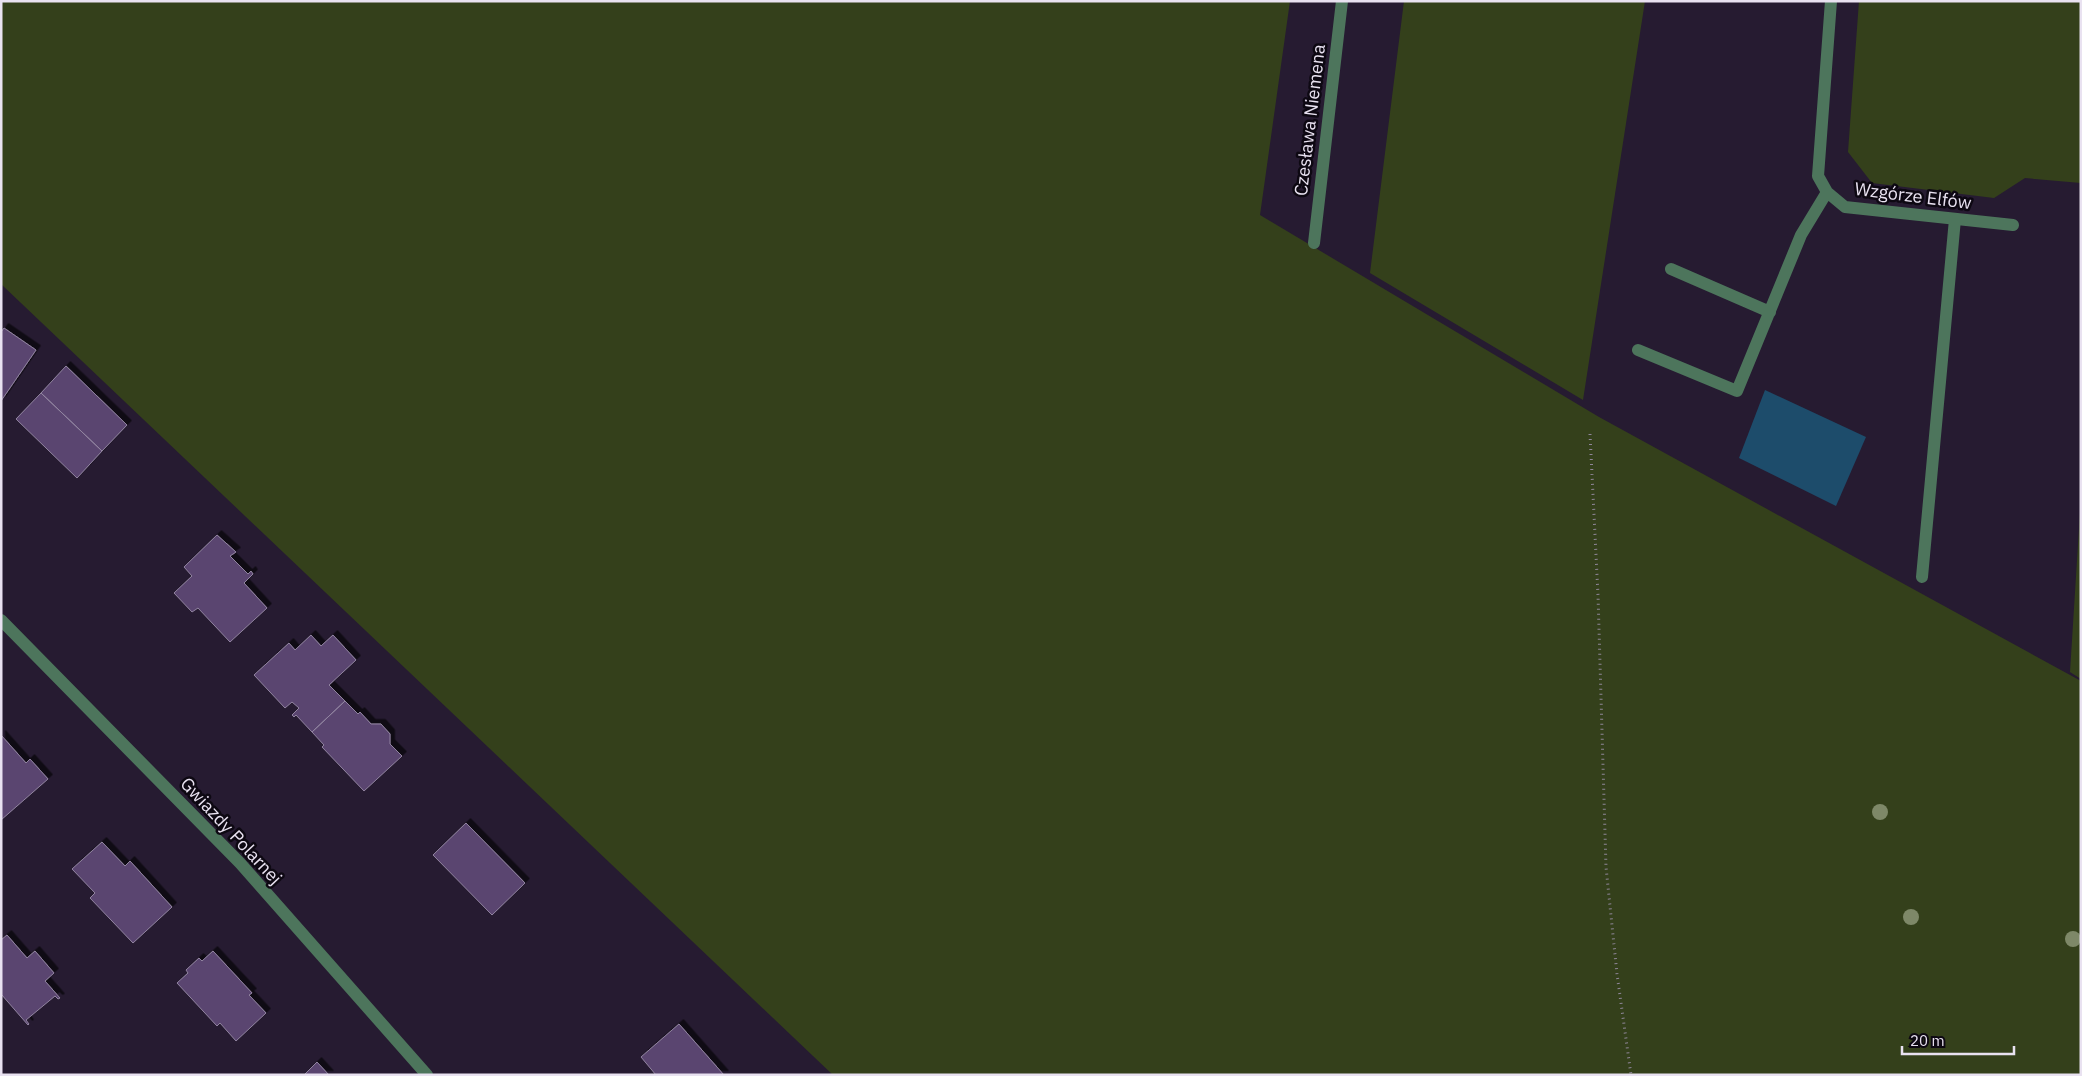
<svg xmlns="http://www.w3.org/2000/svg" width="2082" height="1076" font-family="'IBM Plex Sans',sans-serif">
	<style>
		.green { fill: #34401b }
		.water { fill: #1d4c6b }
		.building { fill: #5a4570; stroke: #9184a0; filter: url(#shadow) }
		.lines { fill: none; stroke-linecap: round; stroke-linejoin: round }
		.path { stroke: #8f8698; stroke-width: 3; stroke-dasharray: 1 4; stroke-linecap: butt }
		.minor { stroke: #4d755c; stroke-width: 12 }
		.tree { fill: #7e8868 }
		.labels { text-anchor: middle; stroke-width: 5; stroke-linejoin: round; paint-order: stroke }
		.street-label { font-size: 18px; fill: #e9e2f1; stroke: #0d0812 }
	</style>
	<defs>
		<filter id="shadow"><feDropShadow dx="4.5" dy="-4.5" stdDeviation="0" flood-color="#0009"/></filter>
	</defs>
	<rect width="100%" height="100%" fill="#261b31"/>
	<path class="green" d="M1,1H1290L1260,215L1599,417L2081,681V1075H833L1,284Z
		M1404,1H1645L1583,400L1370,273Z
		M1859,1H2081V183L2025,178L1994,198L1872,183L1848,152Z
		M2081,497V679L2070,672Z"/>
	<path class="water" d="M1765,390L1866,437L1836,506L1739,458Z"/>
	<path class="building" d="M4,328L36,350L1,401V332Z
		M66,366L127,425L102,451L41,393Z
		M41,393L102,451L77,478L16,419Z
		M217,535L236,552L230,556L248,574L251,571L253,574L244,583L267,608L230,642L198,608L192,612L174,593L192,576L184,567Z
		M311,635L321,646L333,635L356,660L329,685L345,701L312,732L296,715L294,717L292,715L299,708L292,702L285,708L254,675L289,643L295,650Z
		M345,701L358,714L360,712L371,724H381L390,734V744L402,756L364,791L322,747L324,745L312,732Z
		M1,735L26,763L30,759L48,779L1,820Z
		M466,823L525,883L492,915L433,855Z
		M102,842L125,866L130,861L172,907L133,943L90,898L95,893L72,869Z
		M7,935L27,958L35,951L54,973L45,981L60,998L58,999L55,996L26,1020L29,1024L28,1025L1,994V940Z
		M213,951L252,993L249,995L266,1013L236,1041L220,1023L217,1026L177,983L188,973L186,970L199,958L202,961Z
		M679,1024L724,1075H656L641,1057Z
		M317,1062L329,1075H304Z"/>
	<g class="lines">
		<path class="path" d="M1590,434L1598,595L1606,867L1617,974L1631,1075"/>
		<path class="minor" d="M1831,1L1818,176L1827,192L1845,207L2013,225
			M1314,243L1342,1
			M1671,269L1770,312
			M1638,350L1737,391L1801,235L1827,192
			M1922,577L1955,219
			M1,620L240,863L427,1075"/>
	</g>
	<g class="tree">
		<circle cx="1880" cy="812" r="8"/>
		<circle cx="1911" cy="917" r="8"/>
		<circle cx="2073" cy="939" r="8"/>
	</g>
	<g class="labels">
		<g class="street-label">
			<text transform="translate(1310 120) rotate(-83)" y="6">Czesława Niemena</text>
			<text transform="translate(1913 196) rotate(7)" y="6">Wzgórze Elfów</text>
			<text transform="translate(231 831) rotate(47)" y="6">Gwiazdy Polarnej</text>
		</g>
	</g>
	<rect width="2082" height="1076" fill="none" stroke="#e9e2f1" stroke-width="5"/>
	<path d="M1902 1046v8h112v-8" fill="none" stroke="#e9e2f1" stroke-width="2.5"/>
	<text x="1910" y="1046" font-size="15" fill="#e9e2f1" stroke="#0d0812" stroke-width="4" paint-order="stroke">20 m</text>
</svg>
